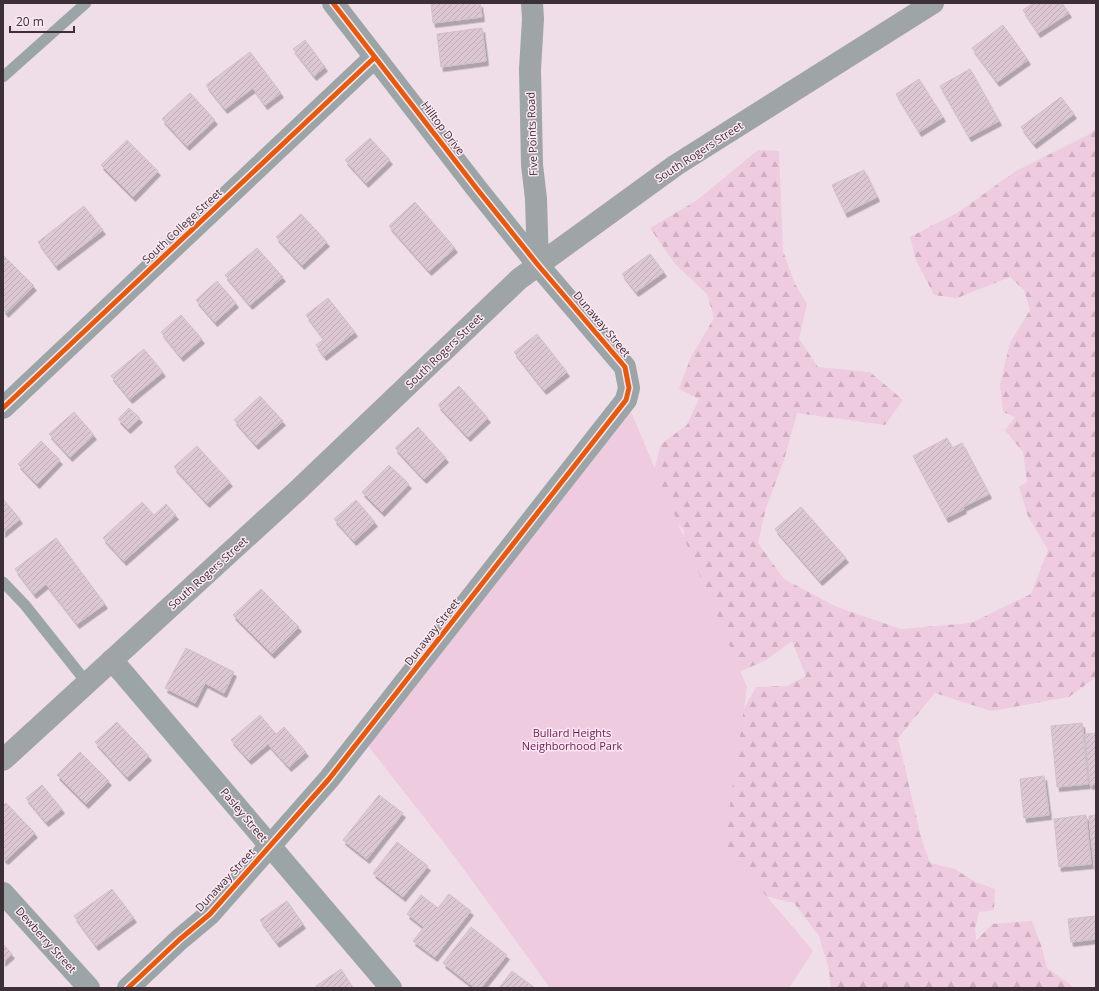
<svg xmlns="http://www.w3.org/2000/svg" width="1099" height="991" font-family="'Open Sans',sans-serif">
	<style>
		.forest { fill: url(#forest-firs) }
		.park { fill: #eecbde }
		.building { fill: url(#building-hatch); stroke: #cfc1c9; filter: url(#shadow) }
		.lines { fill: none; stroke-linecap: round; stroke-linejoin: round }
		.lane { stroke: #9ba4a7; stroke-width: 11 }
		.street { stroke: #9ba4a7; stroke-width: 22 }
		.secondary { stroke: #9fa4a7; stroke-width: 22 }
		.cycleway-casing { stroke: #fbe8f2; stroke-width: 8 }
		.cycleway { stroke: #e8590c; stroke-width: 5 }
		.labels { text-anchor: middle; stroke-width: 3; stroke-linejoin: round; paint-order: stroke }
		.street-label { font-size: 11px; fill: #3c3036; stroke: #fbe8f2 }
		.park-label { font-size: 11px; fill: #6f1751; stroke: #fbe8f2 }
	</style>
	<defs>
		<pattern id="forest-firs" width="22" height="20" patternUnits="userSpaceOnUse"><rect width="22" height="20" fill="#eecbde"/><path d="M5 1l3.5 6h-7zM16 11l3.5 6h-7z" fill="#cdafbf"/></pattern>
		<pattern id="building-hatch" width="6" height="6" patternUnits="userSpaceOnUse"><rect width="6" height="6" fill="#ddc7d2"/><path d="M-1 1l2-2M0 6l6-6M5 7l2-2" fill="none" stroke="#bfabb5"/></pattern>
		<filter id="shadow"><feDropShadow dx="2.5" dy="4.5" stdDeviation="0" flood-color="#0004"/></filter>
	</defs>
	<rect width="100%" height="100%" fill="#efdee7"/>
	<path class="forest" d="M1096,128V677L1069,697L991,711L935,693L898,738L921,837L930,863L955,869L975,882L995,889L994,910L979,912L975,928L976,940L993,924L1032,921L1041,945L1047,968L1075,988H831L829,969L819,936L794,903L733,888L709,837L732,730L756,687L787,686L806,676L792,641L766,660L741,671L702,649L681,590L684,530L648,493L661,444L687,425L699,399L679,389L691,357L714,318L707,294L676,265L650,228L696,201L758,150L779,151L783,251L795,284L807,304L799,339L818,367L870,372L903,400L885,425L797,413L784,460L766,508L758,543L784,579L837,607L901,629L971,623L1031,594L1048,550L1028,516L1019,487L1027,482L1023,452L1005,430L1015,417L1003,412L1000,385L1010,343L1030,310L1024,290L1010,277L957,298L934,295L916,260L910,237L957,213L1016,171L1088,135Z"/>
	<path class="park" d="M626,400L747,687L724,846L813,951L789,988H550L455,857L362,738Z"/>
	<path class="building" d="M431,3H480L482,17L433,23Z
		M1033,3H1062L1069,13L1038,33L1023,10Z
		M1003,25L1028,60L997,82L972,48Z
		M482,28L486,61L441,67L437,34Z
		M305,40L325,67L314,76L293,49Z
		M250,52L281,93L265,105L253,88L225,109L206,85Z
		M970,69L999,121L969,137L940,86Z
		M919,79L943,117L919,132L896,94Z
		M190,93L215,120L187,146L162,119Z
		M1061,97L1074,114L1034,144L1021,127Z
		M370,138L390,160L366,183L345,160Z
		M127,140L158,171L133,197L101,165Z
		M864,170L877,197L845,213L832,185Z
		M415,202L455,248L429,271L389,226Z
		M84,206L103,230L56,266L38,242Z
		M301,214L327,242L302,265L276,237Z
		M257,248L283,277L250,305L225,275Z
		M650,254L664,272L636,292L622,274Z
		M3,255L34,286L6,313L3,309Z
		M217,281L236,303L215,322L196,300Z
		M328,298L355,332L324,356L316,345L324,339L306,315Z
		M181,315L202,339L181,357L161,332Z
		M537,334L567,372L544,390L514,352Z
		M144,349L163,372L130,399L111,376Z
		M459,386L488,418L468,437L438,405Z
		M260,396L283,421L256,445L234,420Z
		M129,408L140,418L128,429L118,419Z
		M74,412L94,435L70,457L49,434Z
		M418,427L446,458L424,479L395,448Z
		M947,438L952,448L962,443L989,494L963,507L964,509L946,518L913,456Z
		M41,441L60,460L37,484L18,464Z
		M197,446L230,482L207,503L174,467Z
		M389,465L409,484L382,512L362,492Z
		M3,499L20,519L3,533Z
		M356,500L375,522L354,541L334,519Z
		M142,502L154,515L166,504L176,515L124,561L103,538Z
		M801,507L846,558L820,581L775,529Z
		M56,538L105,604L77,624L46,584L34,594L15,569Z
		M261,589L299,627L272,654L233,615Z
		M186,648L234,672L224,693L205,683L195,703L165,688Z
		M260,715L276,734L284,727L306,752L289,767L268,744L249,760L231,740Z
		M117,722L149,756L127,777L95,742Z
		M1082,723L1088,784L1057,787L1051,726Z
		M1096,733V784L1090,785L1085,734Z
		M80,752L109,781L86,804L57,775Z
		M1044,776L1049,815L1024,818L1020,779Z
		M42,785L62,809L46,822L26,798Z
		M379,795L403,813L367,859L343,840Z
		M6,803L35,833L6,860L3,858V806Z
		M1086,815L1091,864L1059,867L1054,819Z
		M1096,815V871H1095L1089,816Z
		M397,842L428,866L403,897L373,873Z
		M112,889L134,918L96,946L74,916Z
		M449,894L471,911L435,957L413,941L424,927L407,914L421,895L438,908Z
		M287,901L303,924L277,943L260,920Z
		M1096,916V939L1071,942L1068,919Z
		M471,927L507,955L481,988H475L443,963Z
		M3,944L12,954L3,962Z
		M341,969L353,988H318L316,986Z
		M512,971L535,988H499Z"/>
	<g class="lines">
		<path class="lane" d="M3,77L86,3
			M3,582L25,605L87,683"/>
		<path class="street" d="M3,408L374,58
			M112,660L391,988
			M3,893L89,988
			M128,988L179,940L210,914L329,779L626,400L629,388L625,367L538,265L477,189L333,3"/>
		<path class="secondary" d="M532,3L533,19L530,69L532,165L536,199L538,265
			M3,760L298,490L519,279L676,165L933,3"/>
		<g class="cycleway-casing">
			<path id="cycleway" d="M3,408L374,58
				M128,988L179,940L210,914L329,779L626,400L629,388L625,367L538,265L477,189L333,3"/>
		</g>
		<use href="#cycleway" class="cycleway"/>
	</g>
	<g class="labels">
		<g class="street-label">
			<text transform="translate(443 128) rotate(53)" y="4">Hilltop Drive</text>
			<text transform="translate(532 134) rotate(-92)" y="4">Five Points Road</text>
			<text transform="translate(699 152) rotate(-33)" y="4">South Rogers Street</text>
			<text transform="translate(182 226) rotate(-43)" y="4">South College Street</text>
			<text transform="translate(602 324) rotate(50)" y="4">Dunaway Street</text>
			<text transform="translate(444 351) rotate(-44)" y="4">South Rogers Street</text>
			<text transform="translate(208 573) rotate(-42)" y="4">South Rogers Street</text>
			<text transform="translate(432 632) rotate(-52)" y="4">Dunaway Street</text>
			<text transform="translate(244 815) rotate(50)" y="4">Pasley Street</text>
			<text transform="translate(225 880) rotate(-47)" y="4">Dunaway Street</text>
			<text transform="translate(46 940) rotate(48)" y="4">Dewberry Street</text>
		</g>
		<g class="park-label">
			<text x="572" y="737">Bullard Heights<tspan x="572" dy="13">Neighborhood Park</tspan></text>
		</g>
	</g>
	<rect width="1099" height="991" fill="none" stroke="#3c3036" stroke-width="8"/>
	<path d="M10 26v6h64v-6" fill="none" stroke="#3c3036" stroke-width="2"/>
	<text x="16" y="26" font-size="12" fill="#3c3036" stroke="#fbe8f2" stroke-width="3" paint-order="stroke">20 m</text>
</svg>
